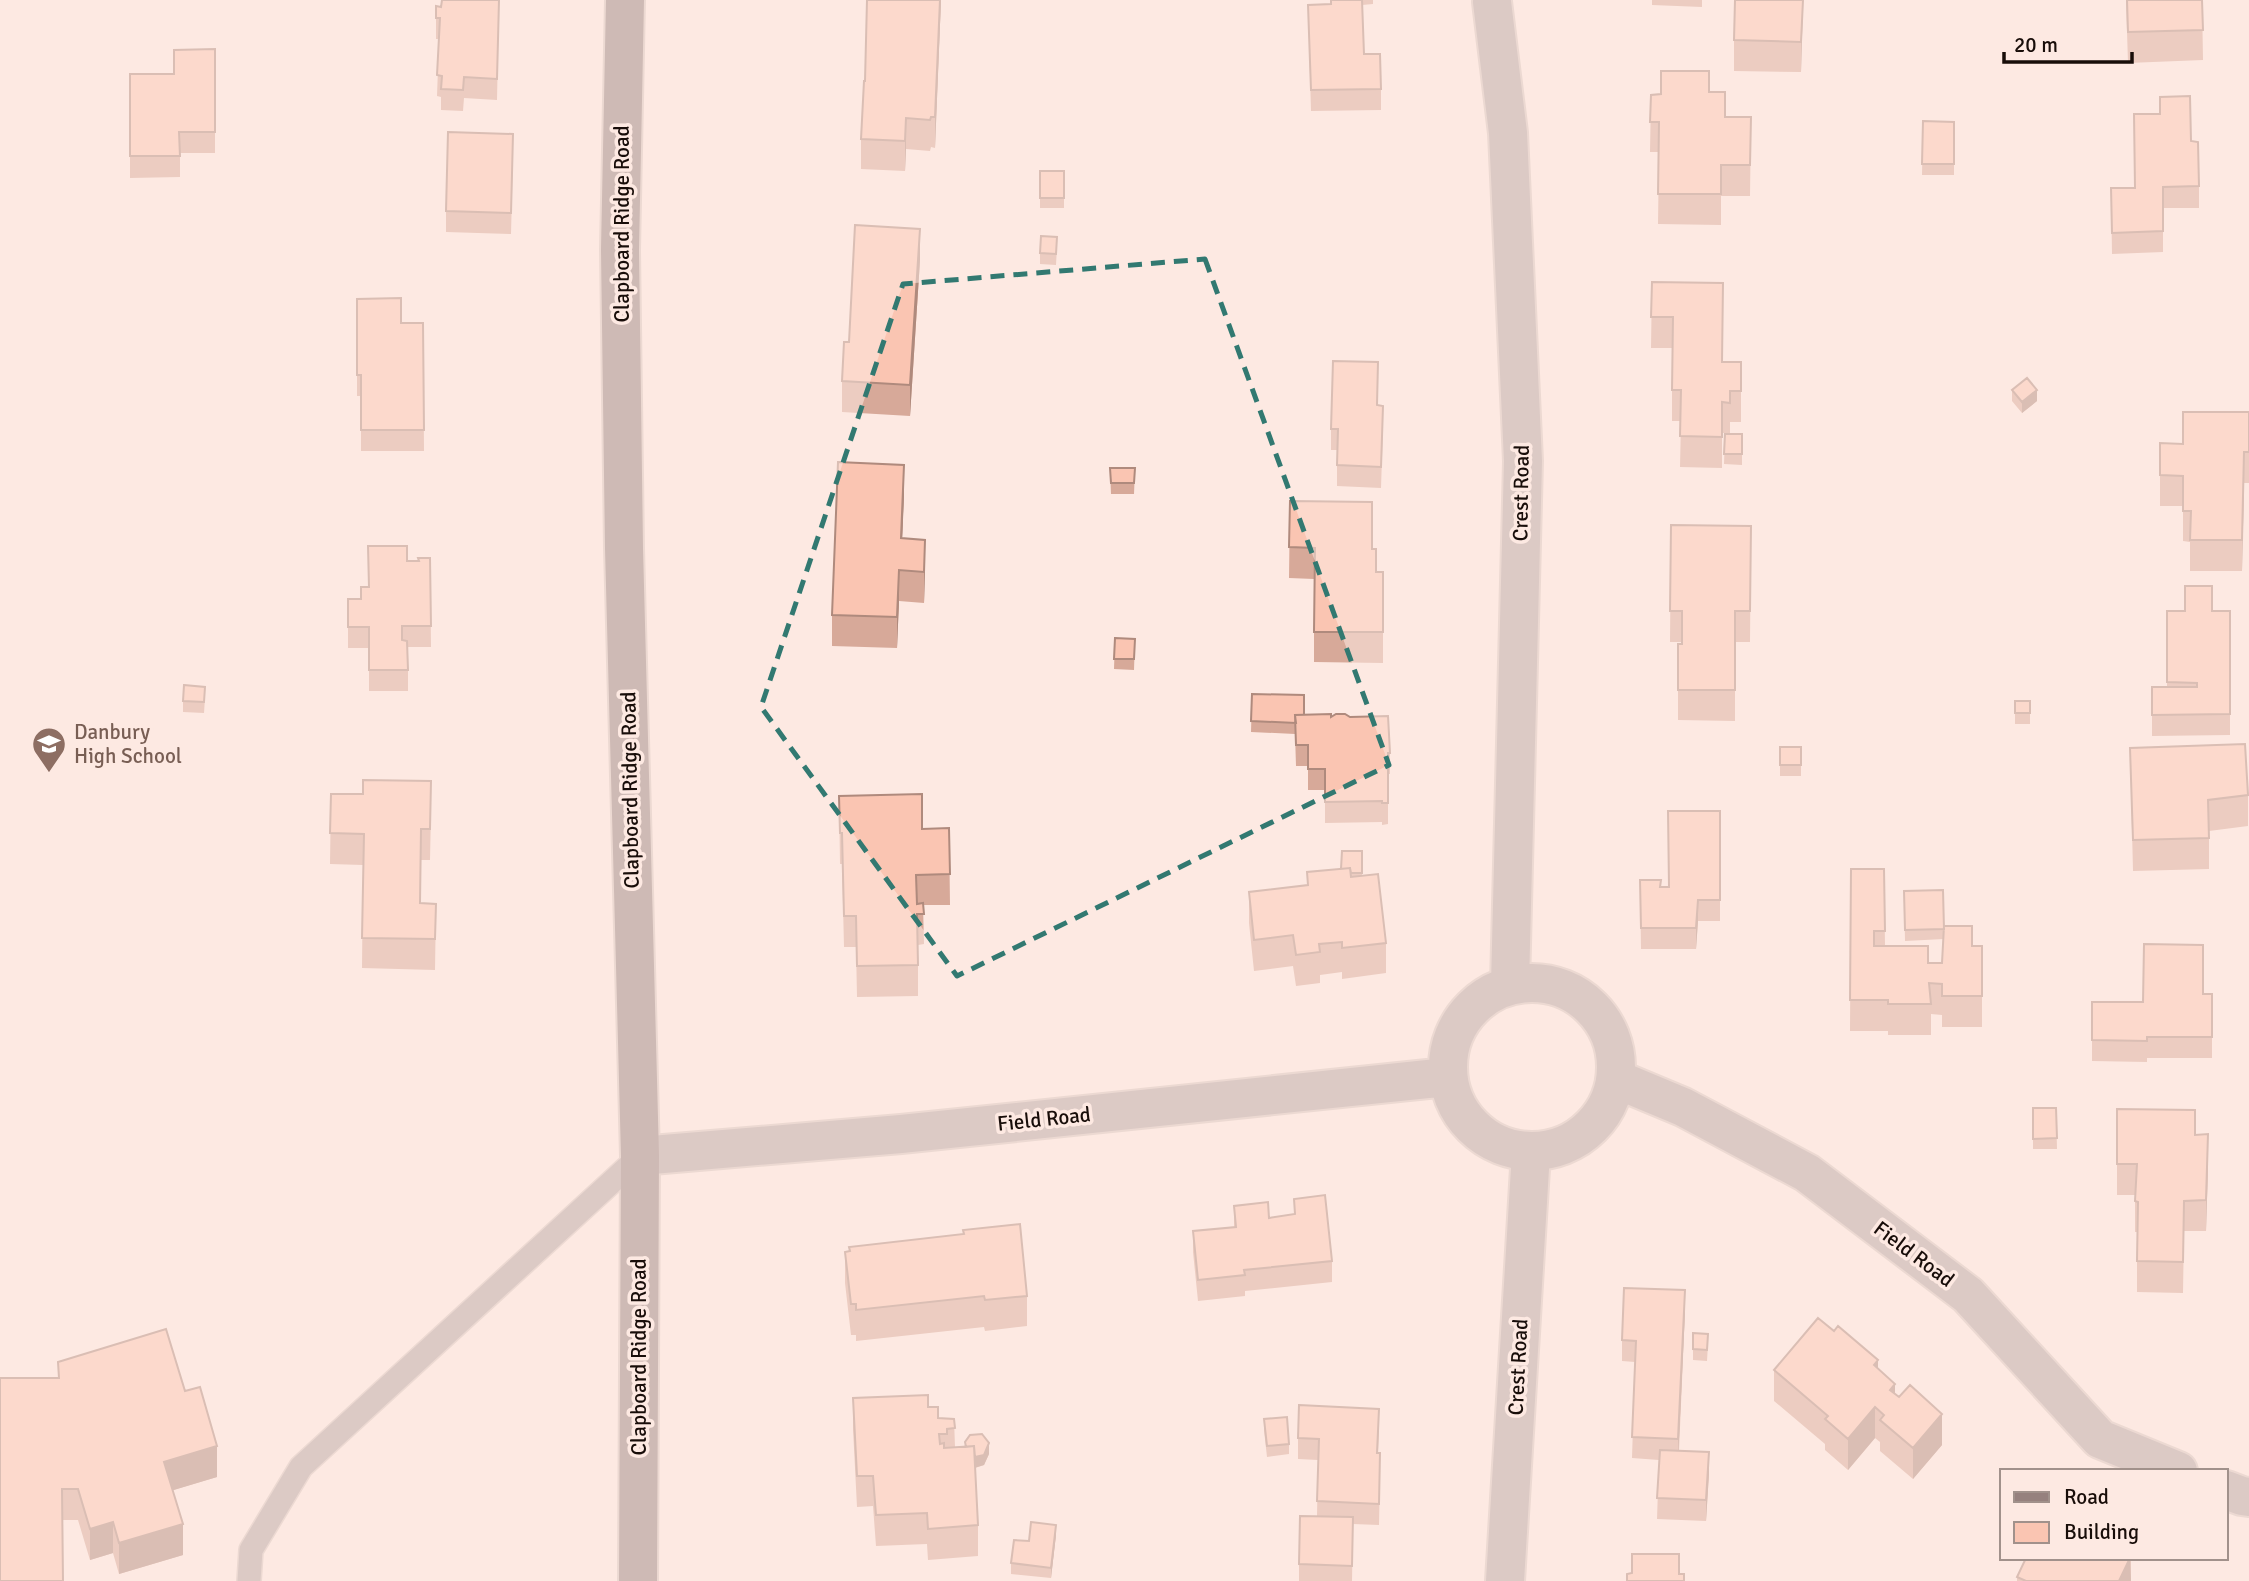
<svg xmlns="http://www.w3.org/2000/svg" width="2249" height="1581" font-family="Signika,sans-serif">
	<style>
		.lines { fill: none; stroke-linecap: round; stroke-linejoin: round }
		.lane-casing { stroke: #d8c6bf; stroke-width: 26 }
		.street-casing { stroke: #d8c6bf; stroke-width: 42 }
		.secondary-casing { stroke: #d8c6bf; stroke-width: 42 }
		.lane { stroke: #b4a4a3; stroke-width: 23 }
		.street { stroke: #b4a4a3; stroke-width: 38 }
		.secondary { stroke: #96817e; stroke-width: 38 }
		.wall { fill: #d7a999 }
		.shaded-wall { fill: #af8a7d }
		.building { fill: #fac5b2; stroke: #af8a7d; stroke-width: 2 }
		.marked { fill: none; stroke: #327971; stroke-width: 5; stroke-dasharray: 14 9; stroke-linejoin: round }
		.labels { text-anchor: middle; stroke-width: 7; stroke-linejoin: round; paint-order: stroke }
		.street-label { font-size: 21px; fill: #180d09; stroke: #fde9e2 }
		.education-label { font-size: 21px; fill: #785e54; stroke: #fde9e2; text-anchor: start }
	</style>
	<rect width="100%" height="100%" fill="#fde9e2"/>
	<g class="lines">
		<g class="lane-casing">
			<path id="lane" d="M249,1581L251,1550L301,1467L640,1156"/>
		</g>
		<g class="street-casing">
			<path id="street" d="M1492,2L1508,133L1523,461L1510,985
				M1448 1067a84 84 0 1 1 168 0a84 84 0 1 1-168 0Z
				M1616,1079L1683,1107L1807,1173L1968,1295L2100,1439L2178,1471
				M640,1156L901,1134L1447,1077
				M2226,1490L2242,1496L2249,1497
				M1505,1581L1531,1152"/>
		</g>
		<g class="secondary-casing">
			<path id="secondary" d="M625,0L620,250L624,548L640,1156L638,1581"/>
		</g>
		<use href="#lane" class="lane"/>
		<use href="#street" class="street"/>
		<use href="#secondary" class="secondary"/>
	</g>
	<path class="wall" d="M499,0L497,100L464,98L463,111L441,110V97L437,96L439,39H436V6L441,7Z
		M941,0L935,148L931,147L930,151L906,149L905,171L861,169V139L865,81Z
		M1331,0H1373V4L1362,5L1364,54L1381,89V110L1311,111L1308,5L1331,4Z
		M1652,0H1702V7L1652,5Z
		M1803,0L1801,72L1734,71V40Z
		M2126,0H2202L2203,60L2128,63Z
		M215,49V153H180V177L130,178V74H174Z
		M1709,92L1725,117H1751L1750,196H1721V225L1658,224L1659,152H1650L1651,95Z
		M1923,121L1954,122V175H1922Z
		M2191,141L2199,186V208H2163V252L2112,254L2111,188H2135Z
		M513,155L511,234L446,232V211Z
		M1040,171H1064V208H1040Z
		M1057,247L1056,265L1040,264V253Z
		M920,260L910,416L842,412V381L849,342Z
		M1652,282L1723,362H1741V422H1730V433H1722V468L1680,467L1681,421H1672V348H1651Z
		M357,299L401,323H423L424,451H361V396H357Z
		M2012,390L2037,401L2022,413L2012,401Z
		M1377,405L1383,427L1381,488L1337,486V450H1331V429Z
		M2249,412V483H2244L2242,571H2190V542L2183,541V506H2160V443L2183,444Z
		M1725,434H1742V465L1724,464Z
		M1110,468H1135L1134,494H1111Z
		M904,495L902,538L925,570L924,603L899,601L897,648L832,646V615Z
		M1290,501L1372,549L1376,572H1383V663L1314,662V579L1289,578Z
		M1671,525L1751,526L1750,642H1735V721L1678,720V644H1682V642H1670Z
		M430,558L431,647H408V691H369V648H348V599H361L369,587L407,561H418Z
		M2167,611H2230V735L2152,736V687H2167Z
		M1115,638L1135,639L1134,670L1114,669Z
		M1252,694L1304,715L1331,717L1390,753V774H1388V824L1382,825V822L1325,823V790H1308V766H1296L1295,734L1251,732Z
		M205,698L204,713L183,712V701Z
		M2015,701H2030V724H2015Z
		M1780,747H1801V776H1780Z
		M2130,748L2248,795V826L2209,831V869L2133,871Z
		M331,794L431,812L430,860H421L420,904H436L435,970L362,968L363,865L330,864Z
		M839,796L922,829L949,828L950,905H923L924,944L918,945V996L857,997L856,947H844L842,864H840Z
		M1720,811V921H1698L1696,949H1641L1640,880L1661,887H1669Z
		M1362,851V875L1386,943V973L1342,979V972L1320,975V983L1296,986L1293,966L1254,971L1249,923V892L1307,885V872L1341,869Z
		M1851,869H1884L1885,946L1928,963H1942L1944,939L1905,941L1904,891L1944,926L1972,946H1982V1027H1942V1015L1931,1014V1035H1888V1031H1850Z
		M2203,994H2212V1058H2147V1062L2092,1061V1002H2143Z
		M2033,1108H2056L2057,1149H2033Z
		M2117,1109L2195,1135L2208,1165L2206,1231H2184L2183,1293L2137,1292V1232H2135V1195H2117Z
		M1294,1199L1332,1261V1282L1245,1291V1296L1198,1301L1193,1252V1231L1234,1227V1206L1269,1218L1294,1214Z
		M963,1230L1027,1296V1326L985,1331L984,1327L856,1341V1335H851L845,1283V1252L849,1251V1247L963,1234Z
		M1685,1311L1679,1451L1709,1473L1706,1521L1657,1519L1659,1460L1632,1458L1635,1362L1622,1361V1340Z
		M1693,1333L1708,1344L1707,1361L1693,1360Z
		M58,1362L185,1391L217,1477L173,1490L183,1555L119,1574L113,1553L90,1560L78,1520H62Z
		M1774,1370H1878L1895,1394L1942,1445L1913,1479L1880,1451V1442L1875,1438L1848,1470L1825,1450V1444L1774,1401Z
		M853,1398L928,1407L938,1418L954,1419L955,1447L989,1454L984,1465L975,1468L978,1525V1556L928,1560L927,1544L876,1546L873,1506L857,1507L853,1429Z
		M1264,1419L1289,1444V1454L1267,1457L1264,1430Z
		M1379,1431L1378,1453L1380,1474L1379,1525L1353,1524L1352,1581H1299V1564L1317,1516L1318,1460L1298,1459V1438Z
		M1056,1535L1051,1578L1011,1574V1563L1029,1541Z
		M2131,1558V1581H2017V1577Z"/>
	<path class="shaded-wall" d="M940,0H941L935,148V117Z
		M1803,0L1801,72V42Z
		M906,118V149L905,171V141Z
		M920,229V260L910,416V385Z
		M2037,390V401L2022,413V402Z
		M2244,452V483L2242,571V540Z
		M904,465V495L901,569V538Z
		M925,540V570L924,603V572Z
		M899,570V601L897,648V617Z
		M1698,900V921L1696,949V928Z
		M2208,1134V1165L2206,1231V1200Z
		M1685,1290V1311L1678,1460V1439Z
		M1878,1360V1391L1874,1365Z
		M1895,1384V1414L1890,1390Z
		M1875,1407V1438L1848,1470V1439Z
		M1942,1414V1445L1913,1479V1448Z
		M989,1443V1454L984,1465L974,1468V1457Z
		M217,1446V1477L164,1493V1462Z
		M1709,1452V1473L1706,1521V1500Z
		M113,1522V1553L90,1560V1529Z
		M183,1524V1555L119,1574V1543Z
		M1056,1525V1535L1051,1578V1568Z
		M2130,1558L2131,1581H2119Z"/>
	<path class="building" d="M442,0H499L497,79L464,77L463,90L441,89L442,76L437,75L440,18H436V6L441,7Z
		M867,0H940L935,117H931L930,120L906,118L905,141L861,139L864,81H865Z
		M1331,0H1362L1364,54H1380L1381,89L1311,90L1308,5L1331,4Z
		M1735,0H1803L1801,42L1734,40Z
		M2127,0H2202L2203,30L2128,32Z
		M215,49V132H179L180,156H130V74H174V50Z
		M1661,71H1709V92H1725V117H1751L1750,165H1721V194H1658L1659,122H1650L1651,95L1661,94Z
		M2190,96L2191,141L2198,142L2199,186L2163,187V231L2112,233L2111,188H2135L2134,114H2160V97Z
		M1923,121L1954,122V164H1922Z
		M448,132L513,134L511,213L446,211Z
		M1040,171H1064V198H1040Z
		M855,225L920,229L910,385L842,381L844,342H849Z
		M1041,236L1057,237L1056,254L1040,253Z
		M1652,282L1723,283L1722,362H1741V391H1730V403L1722,402V437L1680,436L1681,390H1672L1673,317H1651Z
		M401,298V323H423L424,430H361V375H357V299Z
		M1333,361L1378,362L1377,405L1383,406L1381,467L1337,465L1338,429H1331Z
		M2027,378L2037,390L2022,402L2012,390Z
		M2183,412H2249V452H2244L2242,540H2190L2191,511H2183V476L2160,475V443L2183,444Z
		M1725,434H1742V454H1724Z
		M838,462L904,465L901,538L925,540L924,572L899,570L897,617L832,615Z
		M1110,468H1135L1134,483H1111Z
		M1290,501L1372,502V549H1376V572H1383V632H1314L1315,548L1289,547Z
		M1671,525L1751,526L1750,611H1735V690H1678V644H1682V611H1670Z
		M368,546H407V561H419L418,558H430L431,626H402V640L407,641L408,670H369V627H348V599H361V587H369Z
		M2185,586H2212V611H2230V714L2152,715V687H2197V683L2167,682V611H2185Z
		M1115,638L1135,639L1134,659H1114Z
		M184,685L205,687L204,702L183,701Z
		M1252,694L1304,695V715H1295L1296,723L1251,721Z
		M2015,701H2030V713H2015Z
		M1331,714V717L1336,714H1345L1350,717L1388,716L1390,753H1388V803H1382V801L1325,802V769H1308V745H1296L1295,715Z
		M2245,744L2248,795L2208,800L2209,838L2133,840L2130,748Z
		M1780,747H1801V765H1780Z
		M363,780L431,781L430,829H421L420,903L436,904L435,939L362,938L364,834L330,833L331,794H363Z
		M922,794V829L949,828L950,874L916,875L917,904L923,903L924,914H917L918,965L857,966L856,916H844L842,833H840L839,796Z
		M1668,811H1720V900H1698L1696,928H1641L1640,880H1661L1660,887H1669Z
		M1342,851H1362V873H1351L1350,868L1341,869Z
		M1350,868L1351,877L1378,874L1386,943L1342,948V942L1319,944L1320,952L1296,955L1293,935L1254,940L1249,892L1308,885L1307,872Z
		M1851,869H1884L1885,931H1874V946H1928V963H1942L1944,926H1972V946H1982V996H1942V984L1929,983L1931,1004H1888V1000H1850Z
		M1943,890L1944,929L1905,930L1904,891Z
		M2144,944L2203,945V994H2212V1037H2147V1041L2092,1040V1002H2143Z
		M2033,1108H2056L2057,1138L2033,1139Z
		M2117,1109L2195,1110V1135L2208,1134L2206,1200L2184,1201L2183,1262L2137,1261L2138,1202L2135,1201L2137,1164H2117Z
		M1325,1195L1332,1261L1244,1270L1245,1275L1198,1280L1193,1231L1236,1227L1234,1206L1268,1202L1269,1218L1295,1214L1294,1199Z
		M1020,1224L1027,1296L985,1300L984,1296L856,1310V1304H851L845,1252L850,1251L849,1247L964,1234L963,1230Z
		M1624,1288L1685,1290L1678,1439L1632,1437L1636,1341L1622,1340Z
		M1818,1318L1834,1331L1838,1326L1878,1360L1874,1365L1895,1384L1890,1390L1899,1397L1910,1385L1942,1414L1913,1448L1880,1420L1884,1415L1875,1407L1848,1439L1825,1419L1828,1416L1774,1370Z
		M166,1329L185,1391L200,1387L217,1446L164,1462L183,1524L119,1543L113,1522L90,1529L78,1489H62L63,1581H0V1378H59L58,1362Z
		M1693,1333L1708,1334L1707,1350L1693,1349Z
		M928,1395V1407H938V1418L954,1419L955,1428L947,1429V1434H939L940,1444L944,1443V1448L974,1446L978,1525L928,1529L927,1513L876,1515L873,1476H857L853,1398Z
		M1299,1405L1379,1409L1377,1453H1380L1379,1504L1317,1501L1319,1439L1298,1438Z
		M1287,1417L1289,1444L1267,1446L1264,1419Z
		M982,1434L989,1443L984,1455L975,1457L974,1446L966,1447L965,1442L970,1435Z
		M1660,1450L1709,1452L1706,1500L1657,1498Z
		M1300,1516L1353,1517L1352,1566L1299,1564Z
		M1031,1522L1056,1525L1051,1568L1011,1563L1014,1540L1029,1541Z
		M1632,1554H1679V1574H1684V1581H1627V1574L1632,1573Z
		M2026,1558H2130L2119,1581H2026L2017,1577Z"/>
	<path d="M0 0H2249V1581H0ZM1205,259L1389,765L957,976L761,707L903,284Z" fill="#fde9e2" fill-opacity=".55" fill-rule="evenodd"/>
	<path class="marked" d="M1205,259L1389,765L957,976L761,707L903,284Z"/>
	<defs>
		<g id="school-pin" transform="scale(1.75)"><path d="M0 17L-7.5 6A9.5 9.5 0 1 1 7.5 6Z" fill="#8d6e63" stroke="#fde9e2"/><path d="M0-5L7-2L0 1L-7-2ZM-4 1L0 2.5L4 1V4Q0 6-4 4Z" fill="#fff"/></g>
	</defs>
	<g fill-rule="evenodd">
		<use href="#school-pin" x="49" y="744"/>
	</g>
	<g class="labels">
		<g class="street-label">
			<text transform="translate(622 224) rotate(-90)" y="7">Clapboard Ridge Road</text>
			<text transform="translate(1521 493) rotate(-89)" y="7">Crest Road</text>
			<text transform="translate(630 790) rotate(-91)" y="7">Clapboard Ridge Road</text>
			<text transform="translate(1044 1119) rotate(-6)" y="7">Field Road</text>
			<text transform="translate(1914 1254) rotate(37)" y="7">Field Road</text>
			<text transform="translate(639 1357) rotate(-90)" y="7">Clapboard Ridge Road</text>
			<text transform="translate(1518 1367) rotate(-87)" y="7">Crest Road</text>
		</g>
		<g class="education-label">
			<text x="74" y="739">Danbury<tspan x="74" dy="24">High School</tspan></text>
		</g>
	</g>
	<rect x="2000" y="1469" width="228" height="91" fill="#fde9e2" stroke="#a1918b" stroke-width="2"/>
	<rect x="2014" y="1492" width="35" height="10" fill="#96817e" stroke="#a1918b" stroke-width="2"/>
	<text x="2064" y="1504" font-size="21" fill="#180d09">Road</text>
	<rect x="2014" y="1522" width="35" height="21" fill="#fac5b2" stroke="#a1918b" stroke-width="2"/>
	<text x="2064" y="1539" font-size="21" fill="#180d09">Building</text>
	<path d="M2004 52v10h128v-10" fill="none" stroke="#180d09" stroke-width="3.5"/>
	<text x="2014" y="52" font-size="21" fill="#180d09" stroke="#fde9e2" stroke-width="5" paint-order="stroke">20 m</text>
</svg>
